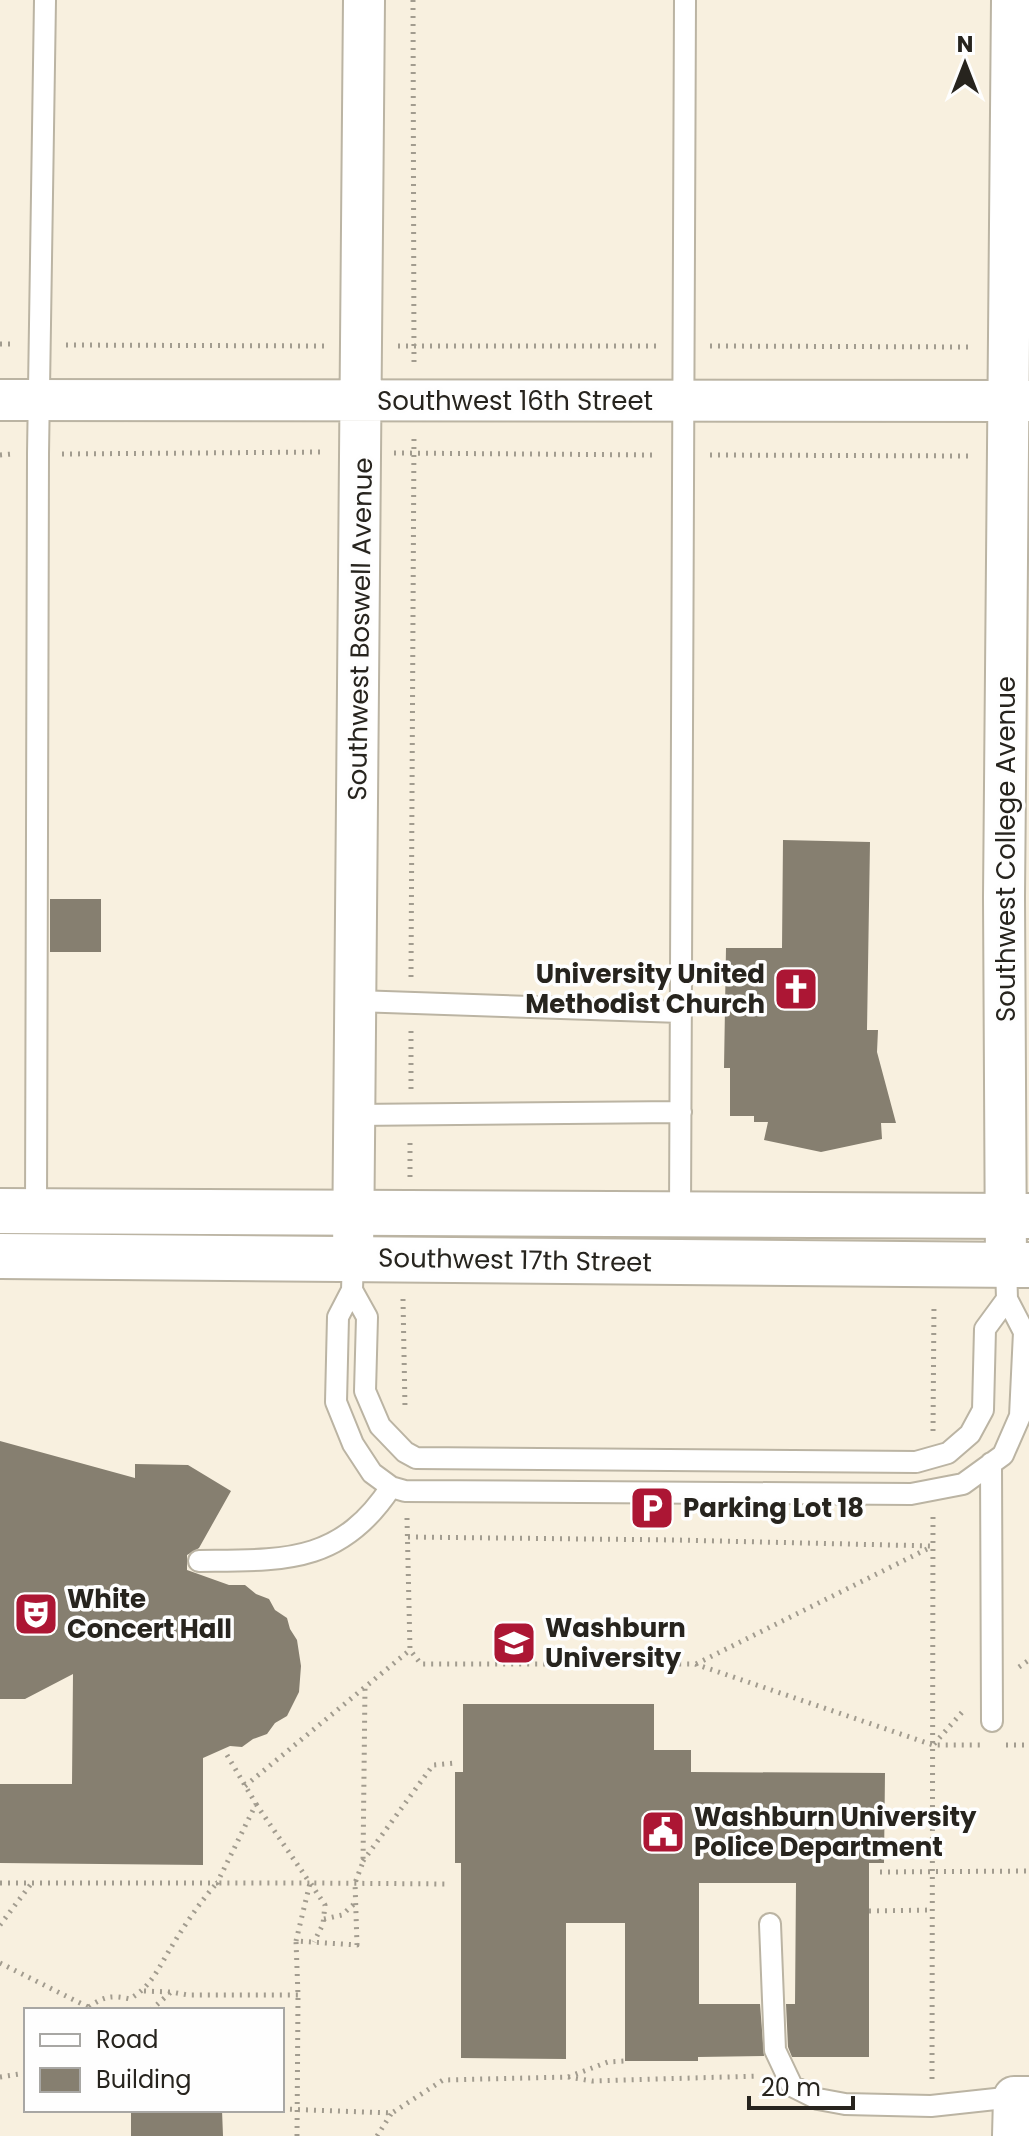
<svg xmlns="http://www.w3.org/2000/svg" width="1029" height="2136" font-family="Poppins,sans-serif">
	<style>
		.building { fill: #867f70 }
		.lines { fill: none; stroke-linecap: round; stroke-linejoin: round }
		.lane-casing { stroke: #bbb4a3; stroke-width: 24 }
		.street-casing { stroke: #bbb4a3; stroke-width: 44 }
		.secondary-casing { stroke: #bbb4a3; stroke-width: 48 }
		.path { stroke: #a29c8f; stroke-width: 5; stroke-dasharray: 2 6; stroke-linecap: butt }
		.lane { stroke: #fff; stroke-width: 20 }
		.street { stroke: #fff; stroke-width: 40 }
		.secondary { stroke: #fff; stroke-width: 44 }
		.labels { text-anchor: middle; stroke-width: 7; stroke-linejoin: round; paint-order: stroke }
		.street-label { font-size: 26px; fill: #27241e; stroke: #fefefe }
		.poi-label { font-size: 26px; font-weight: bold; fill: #27241e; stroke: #fefefe; text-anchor: start }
	</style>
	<rect width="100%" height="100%" fill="#f8f0df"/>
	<path class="building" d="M783,840L870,842L867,1030H878L877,1052L896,1123H881L882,1139L821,1152L764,1140L768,1122H754V1116H730V1068H724L726,948H782Z
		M50,899H101V952H50Z
		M0,1441L135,1478V1464L188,1465L231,1491L199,1548L187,1555V1570L229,1585H245L256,1594L269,1599L275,1610L287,1618L290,1629L297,1640L301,1666L299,1692L287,1716L275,1723L267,1734L253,1739L242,1747L230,1746L203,1758V1865L0,1863V1784H72L73,1674L25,1699H0Z
		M463,1704H654V1750H691V1772L885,1773L884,1863H869V2057H792L788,2047L786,2004H795L796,1883H699V2004H760L764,2056L698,2057V2061H625V1923H566V2059L461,2058V1863H455V1772H463Z
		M131,2110H222L223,2136H131Z"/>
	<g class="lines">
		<g class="lane-casing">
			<path id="lane" d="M356,1001L681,1012
				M354,1115L681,1112
				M36,1212L38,454L45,0
				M680,1216L685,0
				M353,1258L352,1290L338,1317L336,1402L353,1444L372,1473L391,1487L405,1491L911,1494L963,1484L1003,1455L1020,1416L1024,1332L1007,1299L1006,1265
				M352,1290L367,1317L365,1391L380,1426L405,1452L416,1458L916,1462L948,1453L970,1434L983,1410L985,1329L1007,1299
				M991,1463L992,1721
				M199,1561C282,1560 340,1565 391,1487
				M770,1924L775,2050L792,2086L818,2099L845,2104L931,2106L1014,2097"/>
		</g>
		<g class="street-casing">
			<path id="street" d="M0,400L1029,401
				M353,1258L364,0
				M1006,1265L1004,897L1012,0
				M1013,2136L1014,2097H1029"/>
		</g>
		<g class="secondary-casing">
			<path id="secondary" d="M0,1211L1029,1216
				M0,1256L1029,1265"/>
		</g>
		<path class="path" d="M413,0L414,365
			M0,344H12
			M66,345L324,346
			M398,346H656
			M710,346L972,347
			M394,453L656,455
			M62,454L324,452
			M0,455L12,454
			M710,455L972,456
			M411,977L414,435
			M411,1089V1027
			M410,1177V1139
			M403,1299L405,1408
			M933,1431L934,1304
			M407,1518L410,1650L421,1664H695L933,1745H980
			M408,1537L676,1540L933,1546
			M696,1664L931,1547
			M1019,1667L1029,1660
			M934,1744L964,1710
			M1006,1745H1029
			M245,1786L410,1650
			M363,1861L433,1765L455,1763
			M880,1872L1029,1871
			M0,1883H217L256,1804L227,1755
			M311,1884L325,1905L323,1924L314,1942
			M869,1911L933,1910
			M324,1919L342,1915L354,1904
			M0,1925L31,1884
			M296,1941L310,1883L450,1884
			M0,1963L94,2010
			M144,1991L170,1992
			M89,2007C104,1996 112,1995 130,1999C149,1987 155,1975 166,1956C180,1932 198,1904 217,1883H310L256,1804
			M151,2010L171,1992L188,1995H298
			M0,2077L26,2073
			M568,2077L592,2081L759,2076
			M932,2079L933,1517
			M282,2109L392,2113L443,2080L568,2077L608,2062L625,2061
			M297,2136L298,1995L296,1941L357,1945L355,1883L363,1862L365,1687
			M377,2136L391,2114"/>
		<use href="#lane" class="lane"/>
		<use href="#street" class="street"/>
		<use href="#secondary" class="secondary"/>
	</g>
	<defs>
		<g id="church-square" transform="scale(2.3)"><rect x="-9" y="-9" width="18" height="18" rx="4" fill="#ac1634" stroke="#fefefe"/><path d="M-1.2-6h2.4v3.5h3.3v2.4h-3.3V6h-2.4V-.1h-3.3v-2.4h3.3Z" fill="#fff"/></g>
		<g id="parking-square" transform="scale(2.3)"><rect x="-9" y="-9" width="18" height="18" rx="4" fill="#ac1634" stroke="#fefefe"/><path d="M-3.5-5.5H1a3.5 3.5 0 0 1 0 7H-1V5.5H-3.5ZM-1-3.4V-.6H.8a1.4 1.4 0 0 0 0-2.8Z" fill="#fff"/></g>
		<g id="theatre-square" transform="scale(2.3)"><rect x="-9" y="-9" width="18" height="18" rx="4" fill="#ac1634" stroke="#fefefe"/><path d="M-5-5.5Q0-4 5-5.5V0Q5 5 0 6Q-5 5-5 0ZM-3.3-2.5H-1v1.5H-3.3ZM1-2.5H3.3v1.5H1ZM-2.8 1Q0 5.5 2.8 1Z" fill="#fff"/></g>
		<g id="university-square" transform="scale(2.3)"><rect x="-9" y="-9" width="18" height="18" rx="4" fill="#ac1634" stroke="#fefefe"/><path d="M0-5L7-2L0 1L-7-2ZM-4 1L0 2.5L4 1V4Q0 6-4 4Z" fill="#fff"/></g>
		<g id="civic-square" transform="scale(2.3)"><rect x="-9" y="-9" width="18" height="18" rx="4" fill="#ac1634" stroke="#fefefe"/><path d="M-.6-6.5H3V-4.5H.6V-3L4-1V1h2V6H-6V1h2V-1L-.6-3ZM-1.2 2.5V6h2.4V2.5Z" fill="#fff"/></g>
	</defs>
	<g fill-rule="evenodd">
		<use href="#church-square" x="796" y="989"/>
		<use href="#parking-square" x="652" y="1508"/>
		<use href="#theatre-square" x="36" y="1614"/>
		<use href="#university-square" x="514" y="1643"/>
		<use href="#civic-square" x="663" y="1832"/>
	</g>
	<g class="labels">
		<g class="street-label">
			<text x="515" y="410">Southwest 16th Street</text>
			<text transform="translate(360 629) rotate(-89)" y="9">Southwest Boswell Avenue</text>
			<text transform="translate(1006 849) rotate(-90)" y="9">Southwest College Avenue</text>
			<text transform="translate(515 1260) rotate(1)" y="9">Southwest 17th Street</text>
		</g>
		<g class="poi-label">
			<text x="765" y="983" text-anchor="end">University United<tspan x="765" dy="30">Methodist Church</tspan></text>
			<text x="683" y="1517">Parking Lot 18</text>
			<text x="67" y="1608">White<tspan x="67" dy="30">Concert Hall</tspan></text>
			<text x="545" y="1637">Washburn<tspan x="545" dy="30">University</tspan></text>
			<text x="694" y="1826">Washburn University<tspan x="694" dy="30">Police Department</tspan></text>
		</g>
	</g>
	<rect x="24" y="2008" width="260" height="104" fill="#fefefe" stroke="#a8a7a4" stroke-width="2"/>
	<rect x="40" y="2034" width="40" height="12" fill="#ffffff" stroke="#a8a7a4" stroke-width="2"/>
	<text x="96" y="2048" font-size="24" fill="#27241e">Road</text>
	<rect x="40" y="2068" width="40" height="24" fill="#867f70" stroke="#a8a7a4" stroke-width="2"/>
	<text x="96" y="2088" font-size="24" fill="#27241e">Building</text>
	<g transform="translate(965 64)" stroke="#fefefe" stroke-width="6" paint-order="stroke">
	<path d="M0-6L14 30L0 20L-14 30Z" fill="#27241e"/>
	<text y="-12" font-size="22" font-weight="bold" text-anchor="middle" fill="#27241e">N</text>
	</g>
	<path d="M749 2096v12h104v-12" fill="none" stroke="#27241e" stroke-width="4"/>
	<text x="761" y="2096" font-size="24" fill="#27241e" stroke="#fefefe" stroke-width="6" paint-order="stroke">20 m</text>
</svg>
